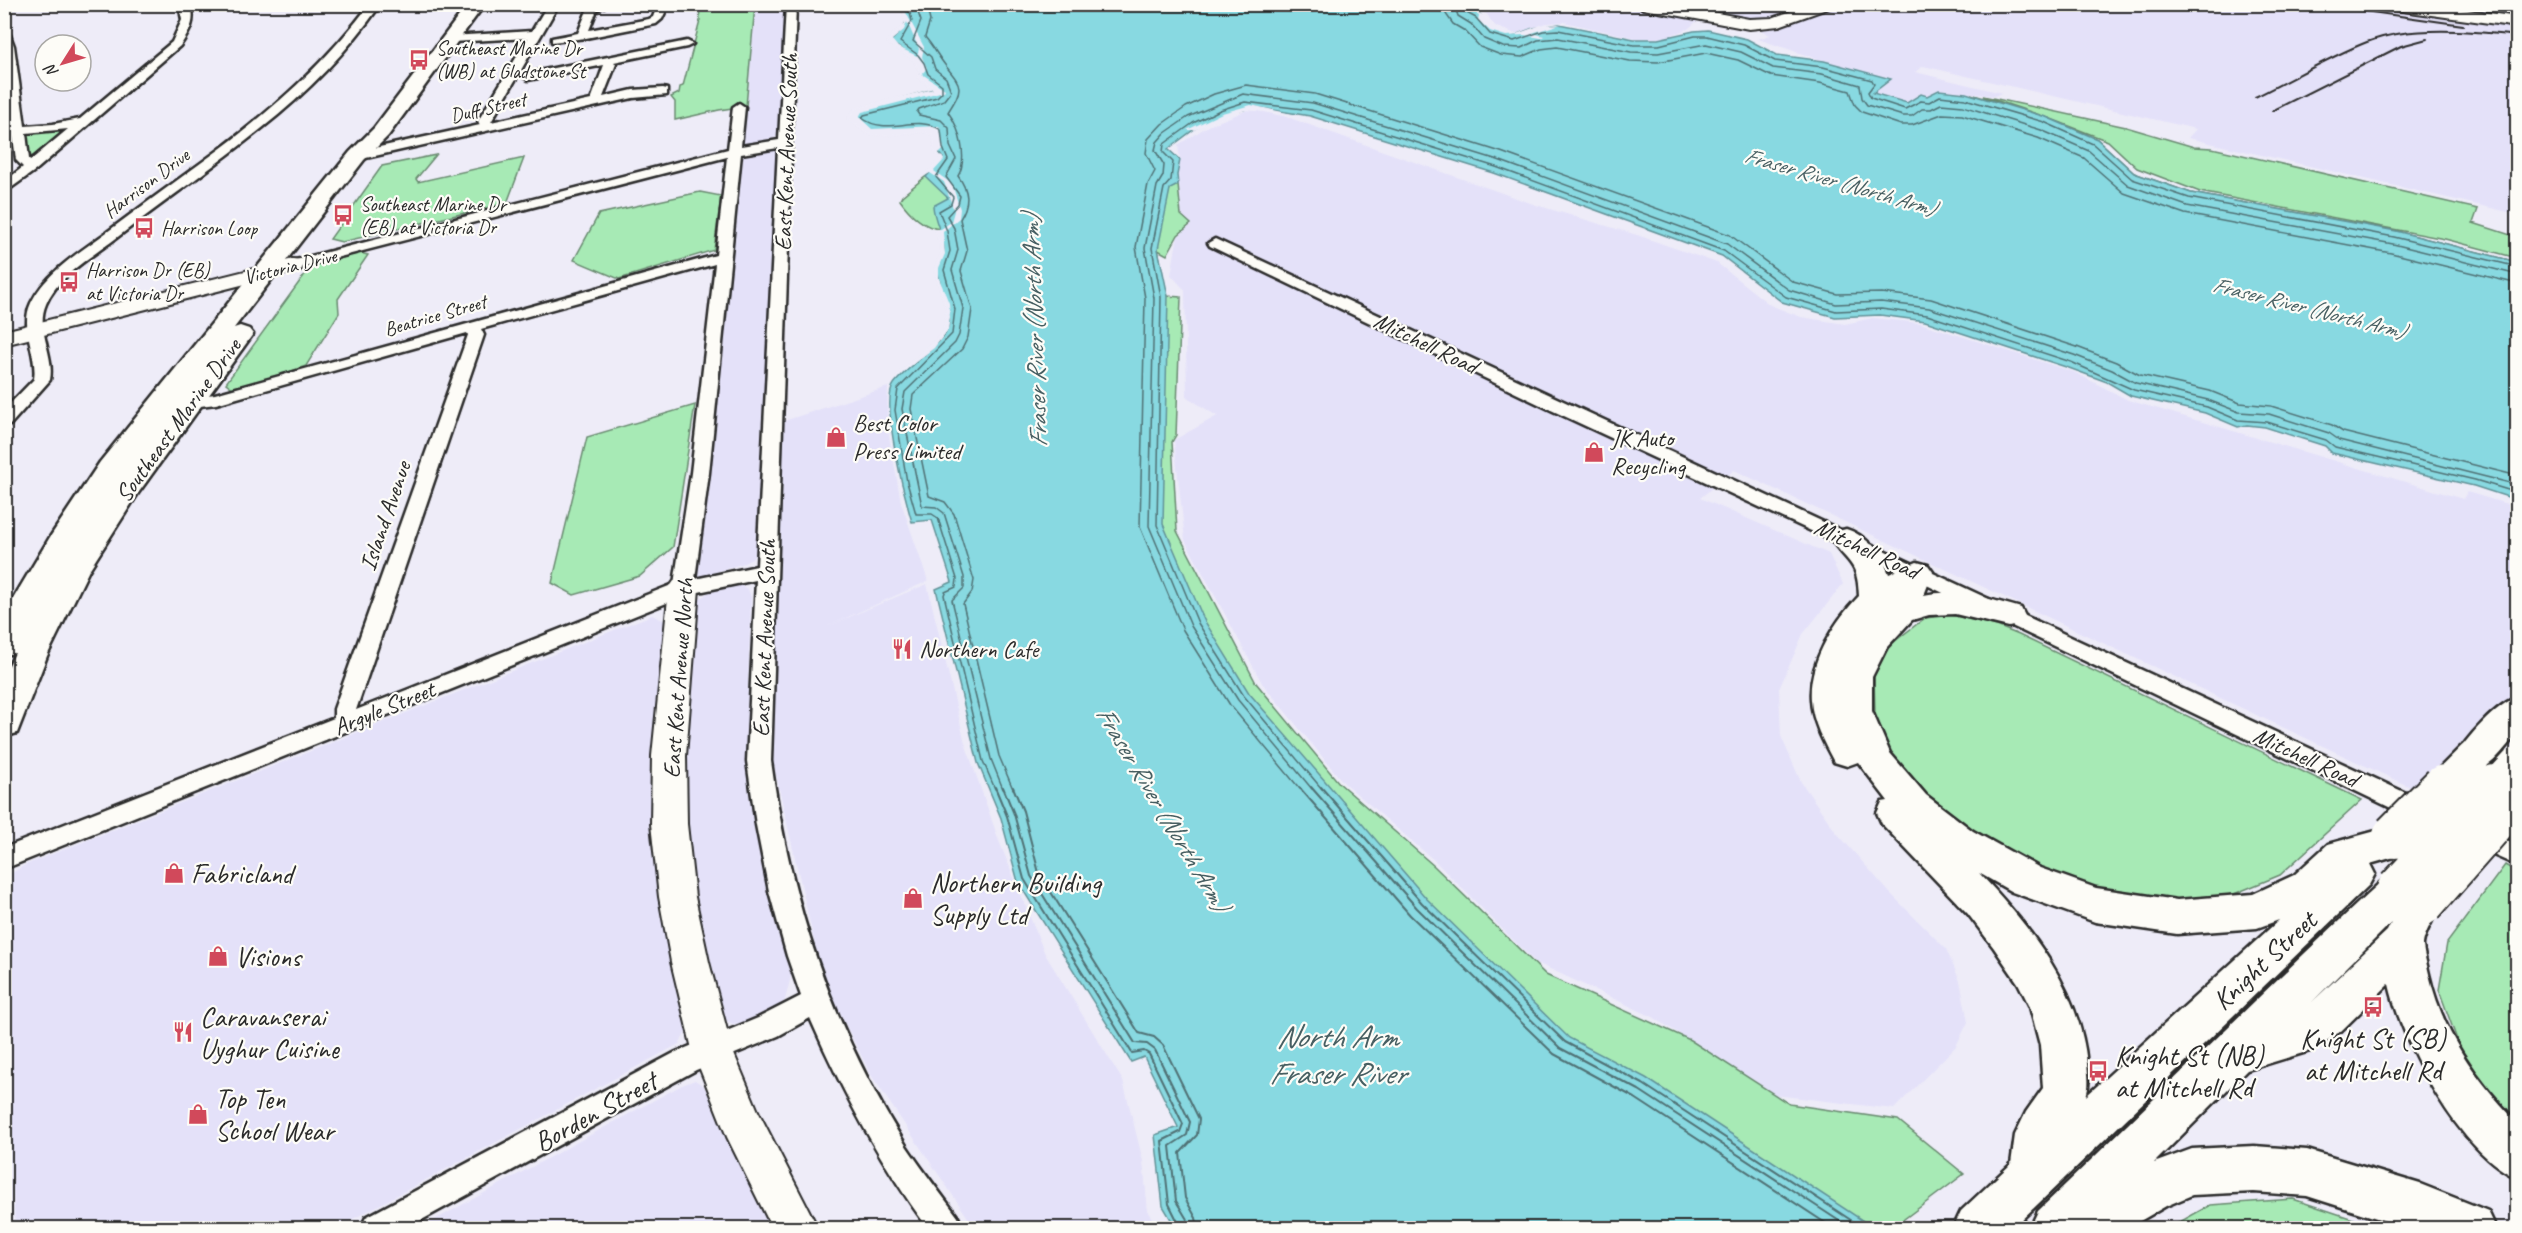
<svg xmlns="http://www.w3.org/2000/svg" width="2522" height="1233" font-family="Caveat,sans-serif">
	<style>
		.built { fill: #e4e1f9 }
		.green { fill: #a7eab5; stroke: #698a70; stroke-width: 1.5 }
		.water { fill: #88d9e1; stroke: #639398; stroke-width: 1.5 }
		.pier { fill: #eeecf8; fill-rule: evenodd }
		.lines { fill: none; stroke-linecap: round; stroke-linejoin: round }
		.shore-far1 { stroke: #507174; stroke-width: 1.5 }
		.shore { stroke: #507174; stroke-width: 2 }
		.street-casing { stroke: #2b2b2b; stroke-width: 5 }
		.secondary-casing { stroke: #2b2b2b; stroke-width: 4 }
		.primary-casing { stroke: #2b2b2b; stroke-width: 5 }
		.highway-casing { stroke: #2b2b2b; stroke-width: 5 }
		.street { fill: #fdfcf7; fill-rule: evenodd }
		.secondary { fill: #fdfcf7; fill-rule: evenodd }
		.primary { fill: #fdfcf7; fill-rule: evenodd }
		.highway { fill: #fdfcf7; fill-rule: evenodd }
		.rail { stroke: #2b2b2b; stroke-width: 2 }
		.highway-bridge-far1-casing { stroke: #2b2b2b; stroke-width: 38; stroke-linecap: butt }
		.highway-bridge-casing { stroke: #2b2b2b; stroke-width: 48; stroke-linecap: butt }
		.highway-bridge-far1 { stroke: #fdfcf7; stroke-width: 33 }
		.highway-bridge { stroke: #fdfcf7; stroke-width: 44 }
		.labels { text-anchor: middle; stroke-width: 4.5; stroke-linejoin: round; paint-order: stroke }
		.far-poi-label { font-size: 20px; fill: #2b2b2b; stroke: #fdfcf7; text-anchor: start }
		.far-street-label { font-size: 20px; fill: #2b2b2b; stroke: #fdfcf7 }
		.far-water-label { font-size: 22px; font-style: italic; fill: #475f62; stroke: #fdfcf7 }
		.street-label { font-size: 24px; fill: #2b2b2b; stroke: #fdfcf7 }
		.poi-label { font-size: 24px; fill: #2b2b2b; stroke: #fdfcf7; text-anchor: start }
		.water-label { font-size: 26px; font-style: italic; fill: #475f62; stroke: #fdfcf7 }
		.near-poi-label { font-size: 28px; fill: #2b2b2b; stroke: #fdfcf7; text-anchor: start }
		.near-street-label { font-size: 28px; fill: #2b2b2b; stroke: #fdfcf7 }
		.near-water-label { font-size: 32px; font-style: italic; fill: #475f62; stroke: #fdfcf7 }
	</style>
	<rect width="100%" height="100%" fill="#eeecf8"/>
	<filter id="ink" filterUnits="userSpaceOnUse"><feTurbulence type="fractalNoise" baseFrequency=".0167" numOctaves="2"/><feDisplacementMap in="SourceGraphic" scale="12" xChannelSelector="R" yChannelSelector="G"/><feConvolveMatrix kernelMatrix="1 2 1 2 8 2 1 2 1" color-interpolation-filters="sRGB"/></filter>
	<g filter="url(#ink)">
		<path class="built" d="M755,5H784V16L778,136L771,140L748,144L742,142Z
			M1469,5H1627L1698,20L1688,29L1663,38H1635L1564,22L1547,23L1516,34L1494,26L1487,14Z
			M1643,5H2517V214L2188,138L2196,129L1923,66L1915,72L2002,93L1994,96L1939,90L1927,96L1920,94L1907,103L1872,93L1890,79L1824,61L1758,39L1770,35L1749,24Z
			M1250,109L1287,117L1536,205L1637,235L1717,263L1770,305L1801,317L1845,324L1873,318L1920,323L2074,372L2128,400L2463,499L2467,492L2517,507V837L1734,470L1700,498L1829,554L1843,584L1803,634L1779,689L1781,736L1801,782L1836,832L1889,892L1946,949L1960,981L1968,1022L1956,1046L1894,1109L1775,1095L1653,1017L1535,962L1435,861L1343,782L1262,683L1185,540L1174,440L1217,416L1187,397L1185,290L1171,275L1178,235L1191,224L1181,215L1177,175L1180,160L1178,145L1208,126Z
			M772,148L777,152L759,549L752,559L744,563L697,578L694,577L695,566L699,561L741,158L746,153Z
			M888,387L887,425L901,502L928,581L828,626L927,584L965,743L999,841L1045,954L1123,1081L1143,1161L1148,1212L1158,1228H975L871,1075L823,980L773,762L772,650L784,421Z
			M739,585L748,589L751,597L746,751L755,833L792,972L785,1000L775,1010L748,1022L733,1024L727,1021L722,1013L707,960L693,893L682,785L697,601L713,589Z
			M652,615L665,621L657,858L688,1029L679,1044L336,1228H15L5,1016L4,880L12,873L25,865Z
			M695,1080L704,1086L773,1228H420L682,1085Z"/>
		<path class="green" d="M699,5H755L746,106L719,110L675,120V102L671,97L679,93L680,87L683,86L700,21Z
			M1971,94L2043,116L1983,96L2126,127L2194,147L2212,148L2478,209L2473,223L2517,237V258L2445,239L2200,192L2137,168L2108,141L2046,117L2097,139L2134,173L2191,193L2396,231L2517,262L2156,190Z
			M70,127L37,157L29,156L27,135Z
			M436,155L416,179L418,182L524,158L507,203L342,242L330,239L382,166Z
			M930,173L944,182L954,211L941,229C925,229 909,213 900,200L902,196Z
			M1178,185L1181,215L1191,224L1178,235L1167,255L1158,250L1167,296L1181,297L1176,435L1172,442L1177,531L1256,683L1339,783L1434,866L1546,975L1690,1040L1789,1104L1898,1120L1964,1174L1892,1228H1798L1451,970L1164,587L1121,367L1170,188Z
			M700,192L721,196L714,250L619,279L574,260L599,214Z
			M360,253L368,255L338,299L339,313L306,366L235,390L226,383L311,266Z
			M695,405L673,547L640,576L574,595L552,583L587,437Z
			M1951,615L1997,626L2019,635L2362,800L2280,875L2234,894L2136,905L2064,880L1965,833L1884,755L1875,716L1874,674L1877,655L1925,618Z
			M2505,865L2517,872V1131L2504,1118L2460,1048L2439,990L2447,943Z
			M2293,1199L2380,1228H2169L2210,1205Z"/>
		<path class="water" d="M1462,4L1480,14L1493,29L1515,35L1533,28L1559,24L1634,39H1658L1694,31L1708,30L1747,39L1777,55L1824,61L1891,79L1873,93L1907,103L1921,94L1927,96L1939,90L1966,93L2046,117L2097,139L2134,173L2191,193L2396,231L2517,262V500L2474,486L2332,453L2325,446L2265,427L2247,425L2238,427L2205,413L2131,396L2107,382L2069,368L1925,321L1880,315L1835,317L1782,302L1722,256L1494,173L1310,116L1255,107L1222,115L1196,128L1168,149L1180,160L1177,175L1178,185L1170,189L1158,249L1168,296L1163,524L1204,620L1249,693L1427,899L1569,1038L1646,1078L1874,1228H1176L1163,1206L1155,1135L1178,1127L1144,1057L1131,1062L1018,882L1001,818L978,763L936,589L952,582L932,520L912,522C905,498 880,402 894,384C905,369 939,346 946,333C956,311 939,292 938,271C937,264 944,257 944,249C943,234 934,221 933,206L948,198L926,177L943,158L937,151L936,132L923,129L867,131L851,117L856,111L937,88L919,76L921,73L915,58L890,42C898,34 908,27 906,15L899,10L880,5Z"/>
		<path class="pier" d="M897,5H902L924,47L922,57L927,68L922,74L945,89L944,91L862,112L859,117L872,129L938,126L940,127L944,149L937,156L934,151L933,135L923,132L881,136L866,134L848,118L855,108L933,89L917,77V74L920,73L913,60L887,43L890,37L905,24L903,14L894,9ZM907,22L919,49L917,56L898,47L892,40L904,30Z
			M1457,5H1464L1486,17L1499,29L1516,34L1541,25L1561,24L1532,33L1544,36L1541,38L1524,35L1506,36L1490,31L1478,20L1479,15L1473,11Z
			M1251,105L1296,115L1245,110L1194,130H1187L1222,113Z
			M942,156L944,160L934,171L952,184L960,209L959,218L943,232L945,254L939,268V278L949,303L950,317L948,330L934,348L904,371L893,382L899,373L943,332L946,310L934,270L941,251L935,229H941L951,222L954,211L944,182L930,173L923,177Z"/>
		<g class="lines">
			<path class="shore-far1" d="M901,4L910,13L912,21L900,42L918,55L924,63L928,74L942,85V92L937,97L864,115L862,118C887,137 916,113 941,130L943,148L948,160L936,177L953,197L951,204L939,211L947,231L950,251L944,270L955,309L952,334L898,389L895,410L907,482L916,514H932L938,518L957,579L956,587L945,592L944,595L983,761L995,789
				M915,4L921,21L913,41L931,57L935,69L946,78L951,91L944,100L919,109L917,112L919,115L941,120L949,128L950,146L956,159L946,177L960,196L958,204L947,216L954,228L958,250L952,270L963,308L959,335L955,343L905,392L902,409L922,506L936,507L944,513L964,577V588L952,600L991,759L1003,789
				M926,4L930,21L925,37C933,46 938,56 945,65C962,86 964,87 948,112C960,128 968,159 958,176C969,191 970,203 960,219L967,251L961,271L972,309L968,337L962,349L913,395L911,409L929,496L945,502L954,514L974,580L972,592L963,604L999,756L1013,789
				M1445,4L1446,14L1453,24L1465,31L1480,47L1501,55L1522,57L1541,49L1557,47L1630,61L1658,62L1706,53L1738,60L1771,76L1820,83L1850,91L1855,105L1862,112L1901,125H1912L1942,114L1962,115L2038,138L2084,158L2124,193L2185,214L2391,253L2518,284
				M1454,4L1458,16L1471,24L1484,39L1503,47L1521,48L1538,40L1558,38L1631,52L1658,53L1706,44L1741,52L1773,68L1822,74L1860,85L1862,98L1867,105L1903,116H1912L1922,109H1931L1941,104L1963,106L2041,130L2089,151L2128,185L2187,206L2393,244L2518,275
				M1461,4L1463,11L1476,18L1490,34L1514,41L1543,31L1558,30L1634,45H1659L1695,36H1707L1744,45L1775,61L1823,67L1872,80L1874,84L1868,92L1871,98L1905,109L1921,101L1929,102L1940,96L1965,99L2044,122L2093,144L2132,179L2189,198L2394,237L2518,267
				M1300,789L1230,705L1183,630L1140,527L1145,298L1136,247L1148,184L1155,171L1146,153L1148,139L1162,124L1186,107L1214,94L1246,85L1315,94L1501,152L1730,235L1793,282L1837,294L1882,293L1931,299L2077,347L2116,362L2140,375L2210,391L2240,403L2271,406L2332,425L2343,432L2518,476
				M1312,789L1238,700L1191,626L1149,526L1154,298L1145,248L1157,186L1163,176L1164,165L1155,150L1157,142L1165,133L1188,117L1243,94L1313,103L1498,160L1727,244L1789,290L1836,304L1881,302L1929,308L2074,355L2112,370L2136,383L2208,400L2239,412L2269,414L2329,433L2339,440L2518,485
				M1322,789L1244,696L1198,623L1157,525L1161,297L1152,248L1164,188L1171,180L1173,162L1163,152L1164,144L1193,123L1220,110L1245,102L1311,110L1496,167L1724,251L1786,297L1836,311L1881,309L1927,315L2071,362L2134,390L2207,407L2238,420L2267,422L2326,440L2335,447L2475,480L2518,493"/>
			<path class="shore" d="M995,787L1007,816L1024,879L1132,1053L1144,1051L1149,1054L1183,1124L1180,1132L1162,1141L1169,1204L1181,1228
				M1003,787L1014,814L1031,876L1135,1043L1147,1044L1155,1050L1190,1122L1187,1135L1170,1146L1176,1201L1188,1221L1189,1228
				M1013,787L1023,811L1039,873L1139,1033L1154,1037L1163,1045L1199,1119L1197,1135L1180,1153L1185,1198L1196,1218L1198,1228
				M1299,787L1410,915L1554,1054L1635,1098L1833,1228
				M1311,787L1417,908L1560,1048L1639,1090L1850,1228
				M1321,787L1422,903L1565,1042L1643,1084L1863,1228"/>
			<g class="street-casing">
				<path id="street" d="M179,4H190C197,20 189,33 180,46L36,170L4,193V182L23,167L16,160L4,63V32L10,35L14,46L25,126L53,124L80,119L172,42L182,20ZM68,129L31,160L29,159L26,133Z
					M370,4H381C347,52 307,93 261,129C215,166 166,200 119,236C95,255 59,274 46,304C35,329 55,355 50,380L10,425L4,426V410L34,379C38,354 19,328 31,303C46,272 80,252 107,232C144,204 182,177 220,149C277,106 327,61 370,4Z
					M548,4H559L491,122L591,100L604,65L528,80L522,76L524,74L687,41L693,44L687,47L614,62L616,64L603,97L633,90L663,88L667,89V95L633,98L357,160L352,159L350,156L352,153L480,125L478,121L528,38L451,42L445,39L451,36L532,31Z
					M593,4H609L597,10L589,30L649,19L653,17L658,4H669L662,19L656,24L586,38L552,42V38L578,33L588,8Z
					M786,4H796L771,761C790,901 831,1027 907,1147C923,1171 941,1194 958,1217L963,1228H928C880,1163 843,1093 810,1018L778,1036L696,1070L407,1228H361L366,1217L676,1052L758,1018L801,996L787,956L769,891L756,825L747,761L756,580L689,594L4,869V848L334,718V709L468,335L467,333L216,404L176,409L170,408L167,404L170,400L215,394L716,255L727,157L293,269L288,268L286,265L288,262L728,149L733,107L739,103L745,107L741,146L779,140ZM778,148L757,566L695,579L709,473L741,154ZM715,264L691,473L674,584L356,710L484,335L481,329Z
					M1215,239L2434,806L2437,813L2434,820L2425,822L2416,820L1910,577L1551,410L1210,246L1208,243Z
					M2475,826L2518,845V866L2466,843L2463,836L2466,829Z"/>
			</g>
			<g class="secondary-casing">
				<path id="secondary" d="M1636,4H1670L1749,19L1772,18L1811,4H1834L1832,7L1779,26L1749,29L1643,9Z
					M2381,4H2424L2518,17V27L2388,9Z
					M293,259L301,260L304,265L301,270L4,345V331Z
					M684,578L694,581L699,588L686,756L687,824L695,897L709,962L732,1049L758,1111L818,1228H772L727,1137L692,1049L671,962L659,897L651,824L652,756L669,588L674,581Z"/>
			</g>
			<g class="primary-casing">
				<path id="primary" d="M468,4H485L388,136L364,160L234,328L240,326L249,329L253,334L139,492L89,570L47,656L17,733L4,737V675L15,653L4,655V614L50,537L100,462L350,152L374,128Z"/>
			</g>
			<g class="highway-casing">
				<path id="highway" d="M1846,529C1866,535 1882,554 1889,574L1917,562L1928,565L1933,572L1924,595C1957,588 1989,599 2021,608L2025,616L2021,624L2009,627L1955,614L1929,615L1912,620L1887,647L1872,677V711L1890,753L1926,795L1973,831L2040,868L2096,888L2177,900L2253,894L2294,875L2328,844L2387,828L2401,833L2407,844L2401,855L2370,864L2375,874L2369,885L2013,1228H1953L1961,1211L2011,1164L2015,1135L2026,1112L2043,1088L2040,1045L2030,1007L2018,983L1994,948L1968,914L1882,824L1877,813L1882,802L1888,801L1858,762L1847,766L1834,762C1824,743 1812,722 1811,700C1808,662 1834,622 1859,596C1858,560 1847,564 1831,539L1835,532ZM1979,873L2012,892L2095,922L2177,934L2257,928L2279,920L2086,1096C2090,1085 2088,1075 2087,1064C2080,989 2029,925 1979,873Z
					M2518,697V733C2499,753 2489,777 2460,768L2455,758C2465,739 2497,703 2518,697Z
					M2399,873L2413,878L2418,888L2435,892L2441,904C2436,915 2423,934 2423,946C2424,955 2427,965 2429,974C2442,1032 2476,1080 2518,1123V1178C2460,1155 2402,1043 2389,984L2341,1031L2313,1050L2247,1070L2154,1163L2192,1149L2254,1146L2307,1150L2420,1184L2488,1211L2496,1228H2408L2307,1196L2254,1192L2192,1195L2166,1206L2128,1228H2030L2038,1211C2154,1100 2267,987 2385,878ZM2391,923L2387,931L2312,1002Z"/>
			</g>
			<use href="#street" class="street"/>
			<use href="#secondary" class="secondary"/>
			<use href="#primary" class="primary"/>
			<use href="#highway" class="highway"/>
			<path class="rail" d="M2315,4L2463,25
				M2255,97C2292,79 2329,57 2367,42C2410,25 2473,31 2518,36
				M2272,111L2401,46L2427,39"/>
			<g class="highway-bridge-far1-casing">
				<path id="highway-bridge-far1" d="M2442,789L2473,758
					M2494,789L2518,763"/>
			</g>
			<g class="highway-bridge-casing">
				<path id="highway-bridge" d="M2395,836L2444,787
					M2399,890L2495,787
					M2421,904L2499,815"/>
			</g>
			<use href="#highway-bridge-far1" class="highway-bridge-far1"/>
			<use href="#highway-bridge" class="highway-bridge"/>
		</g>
	</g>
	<defs>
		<g id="bus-bare" transform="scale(1.62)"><path d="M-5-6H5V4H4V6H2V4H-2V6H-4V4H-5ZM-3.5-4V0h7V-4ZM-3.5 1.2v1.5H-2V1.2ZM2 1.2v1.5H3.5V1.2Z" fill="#d1495b" stroke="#fdfcf7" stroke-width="2.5" paint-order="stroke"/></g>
		<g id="shop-bare" transform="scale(1.62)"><path d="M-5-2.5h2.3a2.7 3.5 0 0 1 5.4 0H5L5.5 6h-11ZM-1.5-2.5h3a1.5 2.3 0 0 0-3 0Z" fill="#d1495b" stroke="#fdfcf7" stroke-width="2.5" paint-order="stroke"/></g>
		<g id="restaurant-bare" transform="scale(1.62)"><path d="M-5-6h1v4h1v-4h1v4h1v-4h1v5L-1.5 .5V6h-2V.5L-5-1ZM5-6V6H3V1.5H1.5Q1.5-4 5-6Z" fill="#d1495b" stroke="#fdfcf7" stroke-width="2.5" paint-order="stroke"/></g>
	</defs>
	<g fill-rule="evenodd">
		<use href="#bus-bare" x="419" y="60"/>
		<use href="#bus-bare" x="343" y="215"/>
		<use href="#bus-bare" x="144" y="228"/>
		<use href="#bus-bare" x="69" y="282"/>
		<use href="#shop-bare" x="836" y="437"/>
		<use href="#shop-bare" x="1594" y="452"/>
		<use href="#restaurant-bare" x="902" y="649"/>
		<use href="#shop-bare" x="174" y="873"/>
		<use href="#shop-bare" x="913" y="898"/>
		<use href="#shop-bare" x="218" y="956"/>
		<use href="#bus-bare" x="2373" y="1007"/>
		<use href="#restaurant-bare" x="183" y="1032"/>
		<use href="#bus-bare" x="2098" y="1071"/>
		<use href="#shop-bare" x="198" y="1114"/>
	</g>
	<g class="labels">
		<g class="far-poi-label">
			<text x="436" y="55">Southeast Marine Dr<tspan x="436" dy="23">(WB) at Gladstone St</tspan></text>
			<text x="360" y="211">Southeast Marine Dr<tspan x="360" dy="23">(EB) at Victoria Dr</tspan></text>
			<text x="161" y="235">Harrison Loop</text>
			<text x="86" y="277">Harrison Dr (EB)<tspan x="86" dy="23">at Victoria Dr</tspan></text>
		</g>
		<g class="far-street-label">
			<text transform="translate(488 107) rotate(-13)" y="7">Duff Street</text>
			<text transform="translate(146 183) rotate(-37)" y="7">Harrison Drive</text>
			<text transform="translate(290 266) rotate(-14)" y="7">Victoria Drive</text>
			<text transform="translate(435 315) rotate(-16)" y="7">Beatrice Street</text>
		</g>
		<g class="far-water-label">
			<text transform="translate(1840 181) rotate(16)" y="8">Fraser River (North Arm)</text>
			<text transform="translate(2309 307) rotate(14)" y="8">Fraser River (North Arm)</text>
		</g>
		<g class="street-label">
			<text transform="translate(786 152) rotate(-88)" y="8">East Kent Avenue South</text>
			<text transform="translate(1426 343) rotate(26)" y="8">Mitchell Road</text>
			<text transform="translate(178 420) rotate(-54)" y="8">Southeast Marine Drive</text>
			<text transform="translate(385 516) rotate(-71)" y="8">Island Avenue</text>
			<text transform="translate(1867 549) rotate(25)" y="8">Mitchell Road</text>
			<text transform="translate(764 638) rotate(-88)" y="8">East Kent Avenue South</text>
			<text transform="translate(678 678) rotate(-86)" y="8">East Kent Avenue North</text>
			<text transform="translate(384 708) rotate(-22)" y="8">Argyle Street</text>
			<text transform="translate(2306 757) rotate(25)" y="8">Mitchell Road</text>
		</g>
		<g class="poi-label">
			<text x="853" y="431">Best Color<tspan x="853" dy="28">Press Limited</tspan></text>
			<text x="1611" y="446">JK Auto<tspan x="1611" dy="28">Recycling</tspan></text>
			<text x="919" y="657">Northern Cafe</text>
		</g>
		<g class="water-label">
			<text transform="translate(1034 331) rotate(-92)" y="9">Fraser River (North Arm)</text>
			<text transform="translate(1163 808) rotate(59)" y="9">Fraser River (North Arm)</text>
		</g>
		<g class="near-poi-label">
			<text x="191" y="883">Fabricland</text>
			<text x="930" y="892">Northern Building<tspan x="930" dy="32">Supply Ltd</tspan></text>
			<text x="235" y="966">Visions</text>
			<text x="200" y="1026">Caravanserai<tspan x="200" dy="32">Uyghur Cuisine</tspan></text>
			<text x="2373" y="1048" text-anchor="middle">Knight St (SB)<tspan x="2373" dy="32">at Mitchell Rd</tspan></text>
			<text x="2115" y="1065">Knight St (NB)<tspan x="2115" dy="32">at Mitchell Rd</tspan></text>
			<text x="215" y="1108">Top Ten<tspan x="215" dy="32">School Wear</tspan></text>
		</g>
		<g class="near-street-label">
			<text transform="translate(2264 960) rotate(-43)" y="10">Knight Street</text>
			<text transform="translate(595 1111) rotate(-29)" y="10">Borden Street</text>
		</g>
		<g class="near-water-label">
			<text x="1337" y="1047">North Arm<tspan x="1337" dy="37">Fraser River</tspan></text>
		</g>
	</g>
	<rect width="2522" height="1233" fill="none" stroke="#fdfcf7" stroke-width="24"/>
	<rect x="12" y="12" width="2498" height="1209" fill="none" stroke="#2b2b2b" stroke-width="2" filter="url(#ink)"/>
	<g transform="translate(63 63) rotate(233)"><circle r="28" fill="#fdfcf7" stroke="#a9a8a5" stroke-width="1.5"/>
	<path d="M0-4.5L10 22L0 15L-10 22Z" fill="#d1495b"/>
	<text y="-9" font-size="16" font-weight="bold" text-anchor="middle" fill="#2b2b2b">N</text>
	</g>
</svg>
